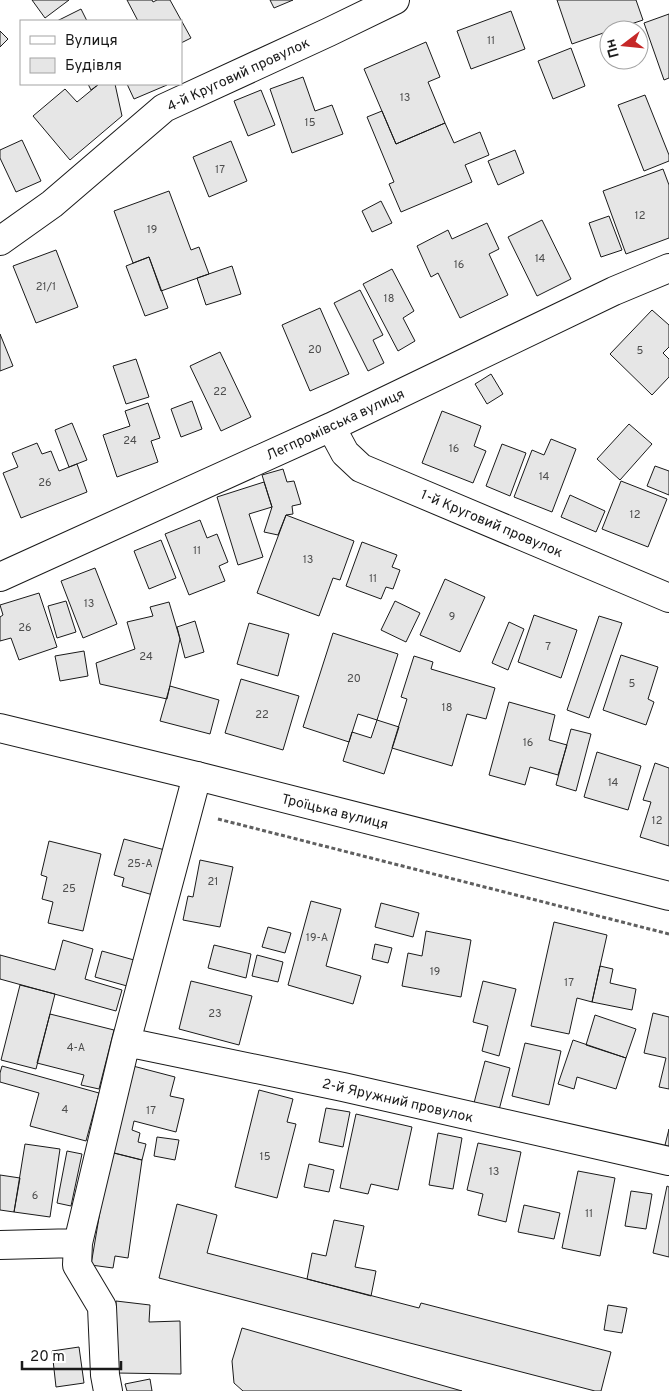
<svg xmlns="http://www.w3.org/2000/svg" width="669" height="1391" font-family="Overpass,sans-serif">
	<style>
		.building { fill: #e6e6e6; stroke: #1a1a1a }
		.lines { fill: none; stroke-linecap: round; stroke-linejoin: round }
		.street-casing { stroke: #1a1a1a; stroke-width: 30 }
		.primary-casing { stroke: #1a1a1a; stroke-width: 30 }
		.path { stroke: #5f5f5f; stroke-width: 3; stroke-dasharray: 4 2.5; stroke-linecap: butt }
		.street { stroke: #fff; stroke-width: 28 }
		.primary { stroke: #fff; stroke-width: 28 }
		.labels { text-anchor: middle; stroke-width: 4; stroke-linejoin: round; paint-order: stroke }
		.number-label { font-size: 11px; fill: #4d4d4d }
		.street-label { font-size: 14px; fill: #1a1a1a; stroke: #fff }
	</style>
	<rect width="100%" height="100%" fill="#fff"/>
	<path class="building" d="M32,0H69L45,18Z
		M127,0H152L153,2L157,0H170L191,38L181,43V21H138Z
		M270,0H293L274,8Z
		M557,0H636L643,20L613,30H609V31L572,44Z
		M81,9L87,21H57Z
		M511,11L525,49L471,69L457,31Z
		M669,14V78L664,80L644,23Z
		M0,31L8,39L0,47Z
		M426,42L440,77L428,82L445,123L396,144L364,69Z
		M571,48L585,86L553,99L538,61Z
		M303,77L315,111L332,105L343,134L292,153L270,89Z
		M88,84H99L91,90Z
		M99,84H115L122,116L70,160L33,116L65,89L77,102Z
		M127,84H167V85L134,99Z
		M261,90L275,125L248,136L234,101Z
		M645,95L669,155V161L644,171L618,105Z
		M382,111L396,144L445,123L454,143L480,132L489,155L465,165L472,182L401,212L389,184L394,182L367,117Z
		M22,140L41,181L16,192L0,158V150Z
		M231,141L247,181L209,197L193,157Z
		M515,150L524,173L498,185L488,161Z
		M663,169L669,185V238L626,254L603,191Z
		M169,191L191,250L199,247L209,274L161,291L149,257L133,263L114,211Z
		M381,201L392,223L372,232L362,211Z
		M609,216L622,250L601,257L589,223Z
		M542,220L571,279L537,296L508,237Z
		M487,223L499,249L489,254L508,295L460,318L438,273L431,277L417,246L448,230L452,239Z
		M56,250L78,307L36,323L13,266Z
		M149,257L168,308L145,316L126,266Z
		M232,266L241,294L206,305L197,278Z
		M392,269L414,311L403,318L415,341L398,351L363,284Z
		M360,290L383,335L373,340L384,363L368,371L334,303Z
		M320,308L349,374L310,391L282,325Z
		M652,310L669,325V347L663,353L669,359V377L652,395L610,354Z
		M0,334L13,366L0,371Z
		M220,352L251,417L221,431L190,366Z
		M136,359L149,397L126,404L113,366Z
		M491,374L503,394L487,404L475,384Z
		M192,401L202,429L181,437L171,409Z
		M148,403L160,438L151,441L158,462L117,477L103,435L130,426L125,411Z
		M442,411L481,426L474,446L486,451L473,483L422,463Z
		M72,423L87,460L69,467L55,430Z
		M629,424L652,444L620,480L597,459Z
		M551,439L576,449L552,512L514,497L532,450L544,455Z
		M37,443L42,454L51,451L59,471L77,464L87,492L21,518L3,473L18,467L12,453Z
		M502,444L526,453L510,496L486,486Z
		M655,466L669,471V495L647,486Z
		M283,469L287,482L294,481L301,504L292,506L293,514L286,515L278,535L264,532L272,507L262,475Z
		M621,481L667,499L648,547L602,529Z
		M264,482L272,507L249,514L263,557L238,565L217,497Z
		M570,495L605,511L596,532L561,517Z
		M286,515L354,541L340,580L333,578L319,616L257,593Z
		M200,520L207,538L217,534L228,562L219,566L225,581L189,595L165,534Z
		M161,540L176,578L149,589L134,551Z
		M362,542L397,555L392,567L400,570L393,589L386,587L381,599L346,586Z
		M95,568L117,624L83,638L61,581Z
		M445,579L485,597L460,652L420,635Z
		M39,593L57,647L19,660L11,638L0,641V617L3,615L0,605Z
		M66,601L76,632L57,638L48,606Z
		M395,601L420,613L406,642L381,630Z
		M169,602L180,639L167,699L100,684L96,663L135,649L127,622L153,616L150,607Z
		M534,615L577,630L561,678L518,662Z
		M599,616L622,623L589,718L567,710Z
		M195,621L204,652L185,658L177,627Z
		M509,622L524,629L508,670L492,663Z
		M249,623L289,634L278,676L237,664Z
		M333,633L398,654L377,720L358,714L349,742L303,727Z
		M84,651L88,676L60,681L55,656Z
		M621,655L658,667L648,699L654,702L646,725L603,710Z
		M414,656L433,662L431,669L495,688L486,719L467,714L452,766L392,748L407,699L401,697Z
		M241,679L299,696L283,750L225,733Z
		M170,686L219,700L210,734L160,721Z
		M509,702L555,715L549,740L567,745L558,775L530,767L525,785L489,775Z
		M377,720L399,727L384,774L343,761L352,732L371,738Z
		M571,729L591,734L576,791L556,785Z
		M597,752L641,766L628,810L584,797Z
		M655,763L669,768V846L640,837L651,802L643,800Z
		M124,839L165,850L153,895L122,886L124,878L114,875Z
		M49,841L101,854L83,931L48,923L53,902L42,899L47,877L41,875Z
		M200,860L233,867L220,927L183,920L188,896L193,897Z
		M311,901L341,909L326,966L361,976L353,1004L288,985Z
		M381,903L419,913L413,937L375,927Z
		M554,922L607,935L592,1002L577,998L569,1034L531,1026Z
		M268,927L291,933L285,953L262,947Z
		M426,931L471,940L461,997L402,986L408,953L422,956Z
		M63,940L93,949L85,979L122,990L116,1011L0,979V955L55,970Z
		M375,944L392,948L388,963L372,959Z
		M214,945L251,954L246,978L208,968Z
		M102,951L134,960L127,986L95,977Z
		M257,955L283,962L278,982L252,976Z
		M600,966L613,969L610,983L636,989L632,1010L592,1002Z
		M191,981L252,996L239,1045L179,1029Z
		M483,981L516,989L499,1056L482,1051L488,1026L473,1022Z
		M20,985L55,994L36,1069L1,1060Z
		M653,1013L669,1017V1089L659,1087L666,1058L644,1053Z
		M50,1014L114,1030L99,1089L81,1085L84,1075L37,1063Z
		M595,1015L636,1029L626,1058L586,1045Z
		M573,1040L626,1058L616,1089L577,1077L574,1089L558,1084Z
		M525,1043L561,1051L549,1105L512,1096Z
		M485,1061L510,1068L499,1110L474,1103Z
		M2,1066L99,1093L86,1141L30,1126L39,1093L0,1082V1073Z
		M133,1066L175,1077L170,1096L184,1099L176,1132L134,1121L132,1130L140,1133L138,1142L146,1144L142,1160L110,1152Z
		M259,1090L293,1099L287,1122L296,1124L277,1198L235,1187Z
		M326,1108L350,1112L343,1147L319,1142Z
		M356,1114L412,1127L398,1190L371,1184L368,1194L340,1188Z
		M669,1129V1150L664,1149Z
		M438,1133L462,1138L453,1189L429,1185Z
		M157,1137L179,1140L175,1160L154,1156Z
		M478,1143L521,1152L506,1222L478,1215L483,1194L467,1190Z
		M25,1144L60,1149L50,1217L14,1212Z
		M67,1151L82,1154L71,1206L57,1203Z
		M110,1152L142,1160L128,1258L115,1256L113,1268L91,1265Z
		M309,1164L334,1170L329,1192L304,1187Z
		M578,1171L615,1178L600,1256L562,1248Z
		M0,1175L20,1178L14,1212L0,1210Z
		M667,1186L669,1187V1257L653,1253Z
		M631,1191L652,1194L646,1229L625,1226Z
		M177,1204L217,1215L207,1253L419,1308L421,1303L611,1352L601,1391H595L159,1278Z
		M524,1205L560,1213L554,1239L518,1232Z
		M334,1220L364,1226L355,1267L376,1271L371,1296L307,1279L312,1253L326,1256Z
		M116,1301L150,1305L149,1322L180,1321L181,1374L116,1373Z
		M608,1305L627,1308L622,1333L604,1330Z
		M242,1328L462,1391H243L234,1383L232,1361Z
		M79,1347L84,1383L56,1387L52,1351Z
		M150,1379L152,1391H127L125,1384Z"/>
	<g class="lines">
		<g class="street-casing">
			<path id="street" d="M0,241L52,204L164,108L329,32L395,0
				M331,427L345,453L361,468L669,598
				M0,577L331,427L614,291L669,268
				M126,1042L343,1087L669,1161
				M0,1245L78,1243
				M108,1391L105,1375L102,1307L77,1265L78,1243L126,1042L197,776"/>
		</g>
		<g class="primary-casing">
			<path id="primary" d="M0,728L197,776L669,896"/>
		</g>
		<path class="path" d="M218,819L669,934"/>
		<use href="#street" class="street"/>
		<use href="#primary" class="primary"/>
	</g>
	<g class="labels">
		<g class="number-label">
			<text x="491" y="44">11</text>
			<text x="405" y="101">13</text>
			<text x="310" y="126">15</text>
			<text x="220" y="173">17</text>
			<text x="640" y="219">12</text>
			<text x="152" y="233">19</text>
			<text x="540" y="262">14</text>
			<text x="459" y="268">16</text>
			<text x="46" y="290">21/1</text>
			<text x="389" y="302">18</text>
			<text x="315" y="353">20</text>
			<text x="640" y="354">5</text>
			<text x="220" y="395">22</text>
			<text x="130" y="444">24</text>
			<text x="454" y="452">16</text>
			<text x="544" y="480">14</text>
			<text x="45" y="486">26</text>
			<text x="635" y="518">12</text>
			<text x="197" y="554">11</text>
			<text x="308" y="563">13</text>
			<text x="373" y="582">11</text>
			<text x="89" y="607">13</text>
			<text x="452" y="620">9</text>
			<text x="25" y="631">26</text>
			<text x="548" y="650">7</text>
			<text x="146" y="660">24</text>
			<text x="354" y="682">20</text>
			<text x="632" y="687">5</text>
			<text x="447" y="711">18</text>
			<text x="262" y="718">22</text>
			<text x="528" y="746">16</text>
			<text x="613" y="786">14</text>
			<text x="657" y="824">12</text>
			<text x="140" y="867">25-А</text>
			<text x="213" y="885">21</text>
			<text x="69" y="892">25</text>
			<text x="317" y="941">19-А</text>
			<text x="435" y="975">19</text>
			<text x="569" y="986">17</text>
			<text x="215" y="1017">23</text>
			<text x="76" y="1051">4-А</text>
			<text x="65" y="1113">4</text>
			<text x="151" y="1114">17</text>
			<text x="265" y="1160">15</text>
			<text x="494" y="1175">13</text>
			<text x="35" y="1199">6</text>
			<text x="589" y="1217">11</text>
		</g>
		<g class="street-label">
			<text transform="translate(238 74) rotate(-25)" y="5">4-й Круговий провулок</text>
			<text transform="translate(335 424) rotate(-25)" y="5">Легпромівська вулиця</text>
			<text transform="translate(492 523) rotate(23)" y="5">1-й Круговий провулок</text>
			<text transform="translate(335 811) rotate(14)" y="5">Троїцька вулиця</text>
			<text transform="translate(398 1100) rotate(13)" y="5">2-й Яружний провулок</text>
		</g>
	</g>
	<rect x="20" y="20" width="162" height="65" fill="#ffffff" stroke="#a3a3a3"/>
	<rect x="30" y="36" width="25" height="8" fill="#ffffff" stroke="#a3a3a3"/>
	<text x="65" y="45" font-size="15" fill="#1a1a1a">Вулиця</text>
	<rect x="30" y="58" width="25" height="15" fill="#e6e6e6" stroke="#a3a3a3"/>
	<text x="65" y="70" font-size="15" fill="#1a1a1a">Будівля</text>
	<g transform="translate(624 45) rotate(254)"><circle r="24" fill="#ffffff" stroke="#a3a3a3"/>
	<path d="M0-4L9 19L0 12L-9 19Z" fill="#c62828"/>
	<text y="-8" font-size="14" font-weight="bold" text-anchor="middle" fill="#1a1a1a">Пн</text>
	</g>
	<path d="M22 1361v8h99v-8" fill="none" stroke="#1a1a1a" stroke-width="2.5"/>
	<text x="30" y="1361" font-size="15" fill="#1a1a1a" stroke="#ffffff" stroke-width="4" paint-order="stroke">20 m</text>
</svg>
